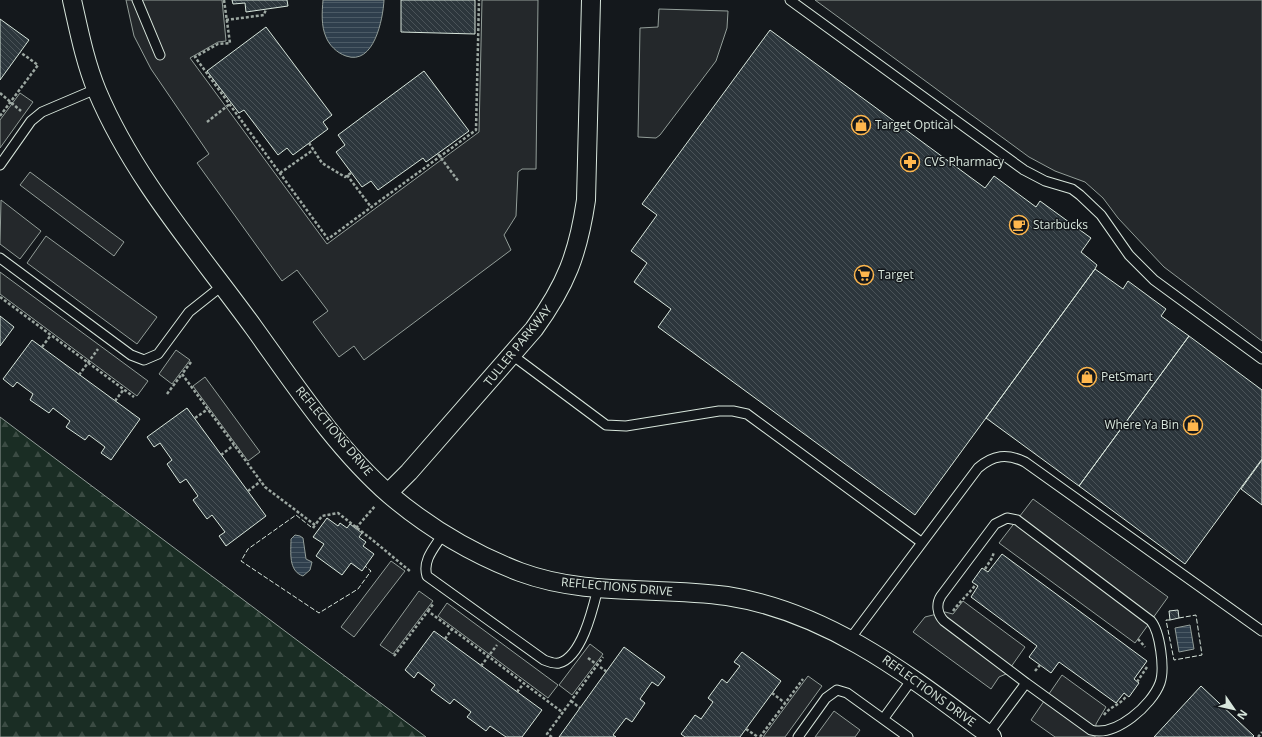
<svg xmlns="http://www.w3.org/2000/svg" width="1262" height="737" font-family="'Open Sans',sans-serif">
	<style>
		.forest { fill: url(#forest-firs); stroke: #939e99 }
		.parking { fill: #24282b; stroke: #939e99 }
		.water { fill: url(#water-rules); stroke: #939e99 }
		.building { fill: url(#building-back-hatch); stroke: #d8e6dc }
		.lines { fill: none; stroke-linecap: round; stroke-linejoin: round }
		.service-casing { stroke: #d8e6dc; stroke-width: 11 }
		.minor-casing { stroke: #d8e6dc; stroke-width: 20 }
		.path { stroke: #9da8a2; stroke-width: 2.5; stroke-dasharray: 3 2; stroke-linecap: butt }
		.service { stroke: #14181c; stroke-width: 9 }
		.minor { stroke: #14181c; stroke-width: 18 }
		.fence { stroke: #d8e6dc; stroke-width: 1; stroke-dasharray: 5 2; stroke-linecap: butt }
		.labels { text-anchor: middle; stroke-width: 3; stroke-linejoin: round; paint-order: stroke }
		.poi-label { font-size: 12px; fill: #d8e6dc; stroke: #14181c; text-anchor: start }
		.street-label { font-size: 12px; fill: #d8e6dc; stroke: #14181c }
	</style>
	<defs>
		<pattern id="forest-firs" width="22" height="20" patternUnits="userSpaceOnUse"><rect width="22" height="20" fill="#1a2d24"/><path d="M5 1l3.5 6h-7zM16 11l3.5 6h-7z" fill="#3b4b43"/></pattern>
		<pattern id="water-rules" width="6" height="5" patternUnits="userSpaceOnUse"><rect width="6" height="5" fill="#2f3f4d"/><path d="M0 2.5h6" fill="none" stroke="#4c5b66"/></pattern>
		<pattern id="building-back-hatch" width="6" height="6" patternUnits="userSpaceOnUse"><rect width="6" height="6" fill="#2c363c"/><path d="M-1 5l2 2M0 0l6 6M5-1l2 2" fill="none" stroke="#4a5358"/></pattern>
	</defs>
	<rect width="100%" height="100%" fill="#14181c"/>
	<path class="forest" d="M0,417L426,737H0Z"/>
	<path class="parking" d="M126,0H222L226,41L218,42L190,58L327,244L479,132L482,0H538L536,169H522L518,172L516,216L504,235L511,250L364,360L354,346L339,357L313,322L328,311L297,270L282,281L197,163L209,154L151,69L134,36Z
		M815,0H1262V341L1164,267L1118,218L1103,198L1085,182L1055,171L1029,157Z
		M659,9L728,11L727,28L716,61L660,135L656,138L638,137L640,28L658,27Z
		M20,93L33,102L0,148V120Z
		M30,172L124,242L114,256L20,185Z
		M1,200L41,231L20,259L0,244Z
		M46,236L157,317L137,344L27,263Z
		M0,272L148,381L137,396L0,294Z
		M176,350L190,360L172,384L159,374Z
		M205,377L260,452L248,461L193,386Z
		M1033,499L1168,597L1135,643L999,543Z
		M391,561L405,571L354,637L341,627Z
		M419,591L433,601L393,654L380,645Z
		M963,601L1025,647L1006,674L999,677L991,689L913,632L925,617L945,612L953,614Z
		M447,603L558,685L548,698L438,616Z
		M590,644L603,654L572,695L559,685Z
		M1062,675L1106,707L1096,724L1095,737H1055L1031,720Z
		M808,676L822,686L785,737H763Z
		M834,711L860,730L855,737H815Z"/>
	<path class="water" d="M323,0H384C383,19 374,66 346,56C337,53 329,45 326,37C321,26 322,12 323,0Z
		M295,535L300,536L303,538L306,559L312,562L310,570L303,576C288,571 291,552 291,539Z
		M1190,625L1194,649L1179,652L1175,628Z"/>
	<path class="building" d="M232,0H287L288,6L246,12L245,3L233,4Z
		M401,0H475V34L401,32Z
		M0,19L29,40L0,80Z
		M266,27L332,115L323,122L328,129L293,155L287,148L278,155L244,110L239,113L207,71Z
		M770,30L985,188L994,176L1036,207L1040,201L1091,238L1081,252L1097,265L1095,269L915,515L658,327L671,309L634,282L647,263L631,251L657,215L642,204Z
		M424,71L469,131L426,162L423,158L378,190L371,181L362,187L336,152L345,145L338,135Z
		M1095,269L1123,289L1128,281L1166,309L1161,316L1189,336L1079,486L986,418Z
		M0,316L14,327L0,346Z
		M1189,336L1262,390V459L1185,564L1079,486Z
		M32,340L140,419L111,460L101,453L105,447L89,435L85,440L66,427L70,421L53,408L49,413L30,400L33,394L17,382L13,387L3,379Z
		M187,408L266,516L226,546L219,536L225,532L212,515L207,519L193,500L198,496L186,479L180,483L167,464L172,460L160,443L154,447L147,437Z
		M1262,460V505L1241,489Z
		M327,518L338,526L340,523L347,528L350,524L362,533L359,537L366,542L363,546L374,554L362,571L351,563L342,575L316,556L324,544L313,537Z
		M1002,554L1147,661L1134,679L1139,683L1129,697L1124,693L1116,703L1059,662L1051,673L1029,657L1037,646L971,597L978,586L972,582L982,568L988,572Z
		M1178,610L1179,618L1170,620L1169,611Z
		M434,631L542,710L522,737H506L490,726L486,731L467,717L471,712L454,699L450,704L431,690L435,685L418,672L414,678L405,670Z
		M624,647L665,677L658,686L652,682L640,699L645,703L632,722L626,718L613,735L616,737H559Z
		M742,652L781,681L740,737H685L681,734L695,715L701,719L713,702L708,698L722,679L727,683L740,666L734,662Z
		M1201,686L1254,736L1253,737H1154Z"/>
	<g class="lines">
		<g class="service-casing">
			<path id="service" d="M137,0L160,55
				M790,0L1024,170L1045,181L1072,189L1080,195L1101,215L1129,255L1154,280L1262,359
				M0,165L31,121L42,112L96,89
				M0,258L131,355L144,360L158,354L189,312L223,285
				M512,355L606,425L626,426L719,411H733L747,414L921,542
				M443,534C435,547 422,560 427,576L544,660C549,662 554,664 559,663C582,657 593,608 598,588
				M850,639L978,468C993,455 1007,453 1025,462L1262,631
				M884,718L913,678
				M988,734L1026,683L1091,730C1116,737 1152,705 1160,683C1165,669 1160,632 1151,621L1017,520L1007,518L995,524L941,596C936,604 937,614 944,621L1026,683
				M798,737L826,698L837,690L847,693L908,737"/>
		</g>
		<g class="minor-casing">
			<path id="minor" d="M72,0C79,31 85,62 97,91C134,179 199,252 254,328C295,385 337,449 390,495C429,528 473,554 520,572C587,597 658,586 727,596C830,612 911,677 992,737
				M388,493L409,472L534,329C566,285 578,254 586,200L591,0"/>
		</g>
		<path class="path" d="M224,0L230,43L218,44L195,57L328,239L476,130L479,0
			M226,20L264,15L266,9
			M0,93L21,111
			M0,116L38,65L20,52
			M207,122L231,103
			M309,143L322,163L345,177L351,173
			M438,154L459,182
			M280,173L313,150
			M347,175L371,207
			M0,297L134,397
			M42,347L51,335
			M191,362L182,374L265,487L315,525L322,516L338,513L375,542L411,572
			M79,375L98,349
			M167,394L182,374
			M115,401L124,389
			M195,418L208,409
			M221,455L234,445
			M248,491L261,481
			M313,528L315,525
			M356,528L375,506
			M985,569L992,558L994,552
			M428,611L434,603
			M953,611C960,601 969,594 976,584
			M445,639L452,629
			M1138,639L1145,647
			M394,656L428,611L562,712
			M588,658L607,672
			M481,666L497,645
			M1035,671L1040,665
			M1137,682L1147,667
			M517,692L524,683
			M772,693L785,703
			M571,701L580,708
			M1104,715C1110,706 1121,705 1127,695
			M746,729L758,737
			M552,737L547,734L603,657
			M760,737L803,679
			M1258,737L1262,732"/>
		<use href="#service" class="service"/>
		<use href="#minor" class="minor"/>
		<path class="fence" d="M311,527L296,515L248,549L241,561L319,613L358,589L371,571L365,566
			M1170,620H1166L1174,660L1202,655L1196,615L1179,618"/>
	</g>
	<defs>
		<g id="shop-ring" transform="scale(1)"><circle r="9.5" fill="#14181c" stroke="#ffb74d" stroke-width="1.5"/><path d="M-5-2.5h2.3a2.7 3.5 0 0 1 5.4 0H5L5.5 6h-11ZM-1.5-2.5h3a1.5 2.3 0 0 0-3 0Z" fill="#ffb74d"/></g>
		<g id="pharmacy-ring" transform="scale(1)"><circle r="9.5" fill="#14181c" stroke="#ffb74d" stroke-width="1.5"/><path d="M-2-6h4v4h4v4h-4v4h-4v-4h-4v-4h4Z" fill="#ffb74d"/></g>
		<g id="cafe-ring" transform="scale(1)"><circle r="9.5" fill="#14181c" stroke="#ffb74d" stroke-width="1.5"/><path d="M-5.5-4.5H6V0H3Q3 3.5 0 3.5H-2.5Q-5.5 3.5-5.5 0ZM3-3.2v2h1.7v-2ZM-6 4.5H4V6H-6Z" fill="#ffb74d"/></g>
		<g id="supermarket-ring" transform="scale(1)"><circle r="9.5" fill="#14181c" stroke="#ffb74d" stroke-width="1.5"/><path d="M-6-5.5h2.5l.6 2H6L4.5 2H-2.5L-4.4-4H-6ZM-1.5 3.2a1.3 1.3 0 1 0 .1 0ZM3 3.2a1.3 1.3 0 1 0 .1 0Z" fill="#ffb74d"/></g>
	</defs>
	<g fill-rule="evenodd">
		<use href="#shop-ring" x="861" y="125"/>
		<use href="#pharmacy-ring" x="910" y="162"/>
		<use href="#cafe-ring" x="1019" y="225"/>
		<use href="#supermarket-ring" x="864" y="275"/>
		<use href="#shop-ring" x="1087" y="377"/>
		<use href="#shop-ring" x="1193" y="425"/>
	</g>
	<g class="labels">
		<g class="poi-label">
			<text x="875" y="129">Target Optical</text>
			<text x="924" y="166">CVS Pharmacy</text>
			<text x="1033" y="229">Starbucks</text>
			<text x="878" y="279">Target</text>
			<text x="1101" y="381">PetSmart</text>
			<text x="1179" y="429" text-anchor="end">Where Ya Bin</text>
		</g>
		<g class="street-label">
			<text transform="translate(518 346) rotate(-51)" y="4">TULLER PARKWAY</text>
			<text transform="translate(334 431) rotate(50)" y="4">REFLECTIONS DRIVE</text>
			<text transform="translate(617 587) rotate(5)" y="4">REFLECTIONS DRIVE</text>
			<text transform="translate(929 691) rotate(36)" y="4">REFLECTIONS DRIVE</text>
		</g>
	</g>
	<g transform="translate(1234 709) rotate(124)" stroke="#14181c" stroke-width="3" paint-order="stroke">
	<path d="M0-3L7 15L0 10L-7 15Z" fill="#d8e6dc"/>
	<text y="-6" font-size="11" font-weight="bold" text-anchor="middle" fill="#d8e6dc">N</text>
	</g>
</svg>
